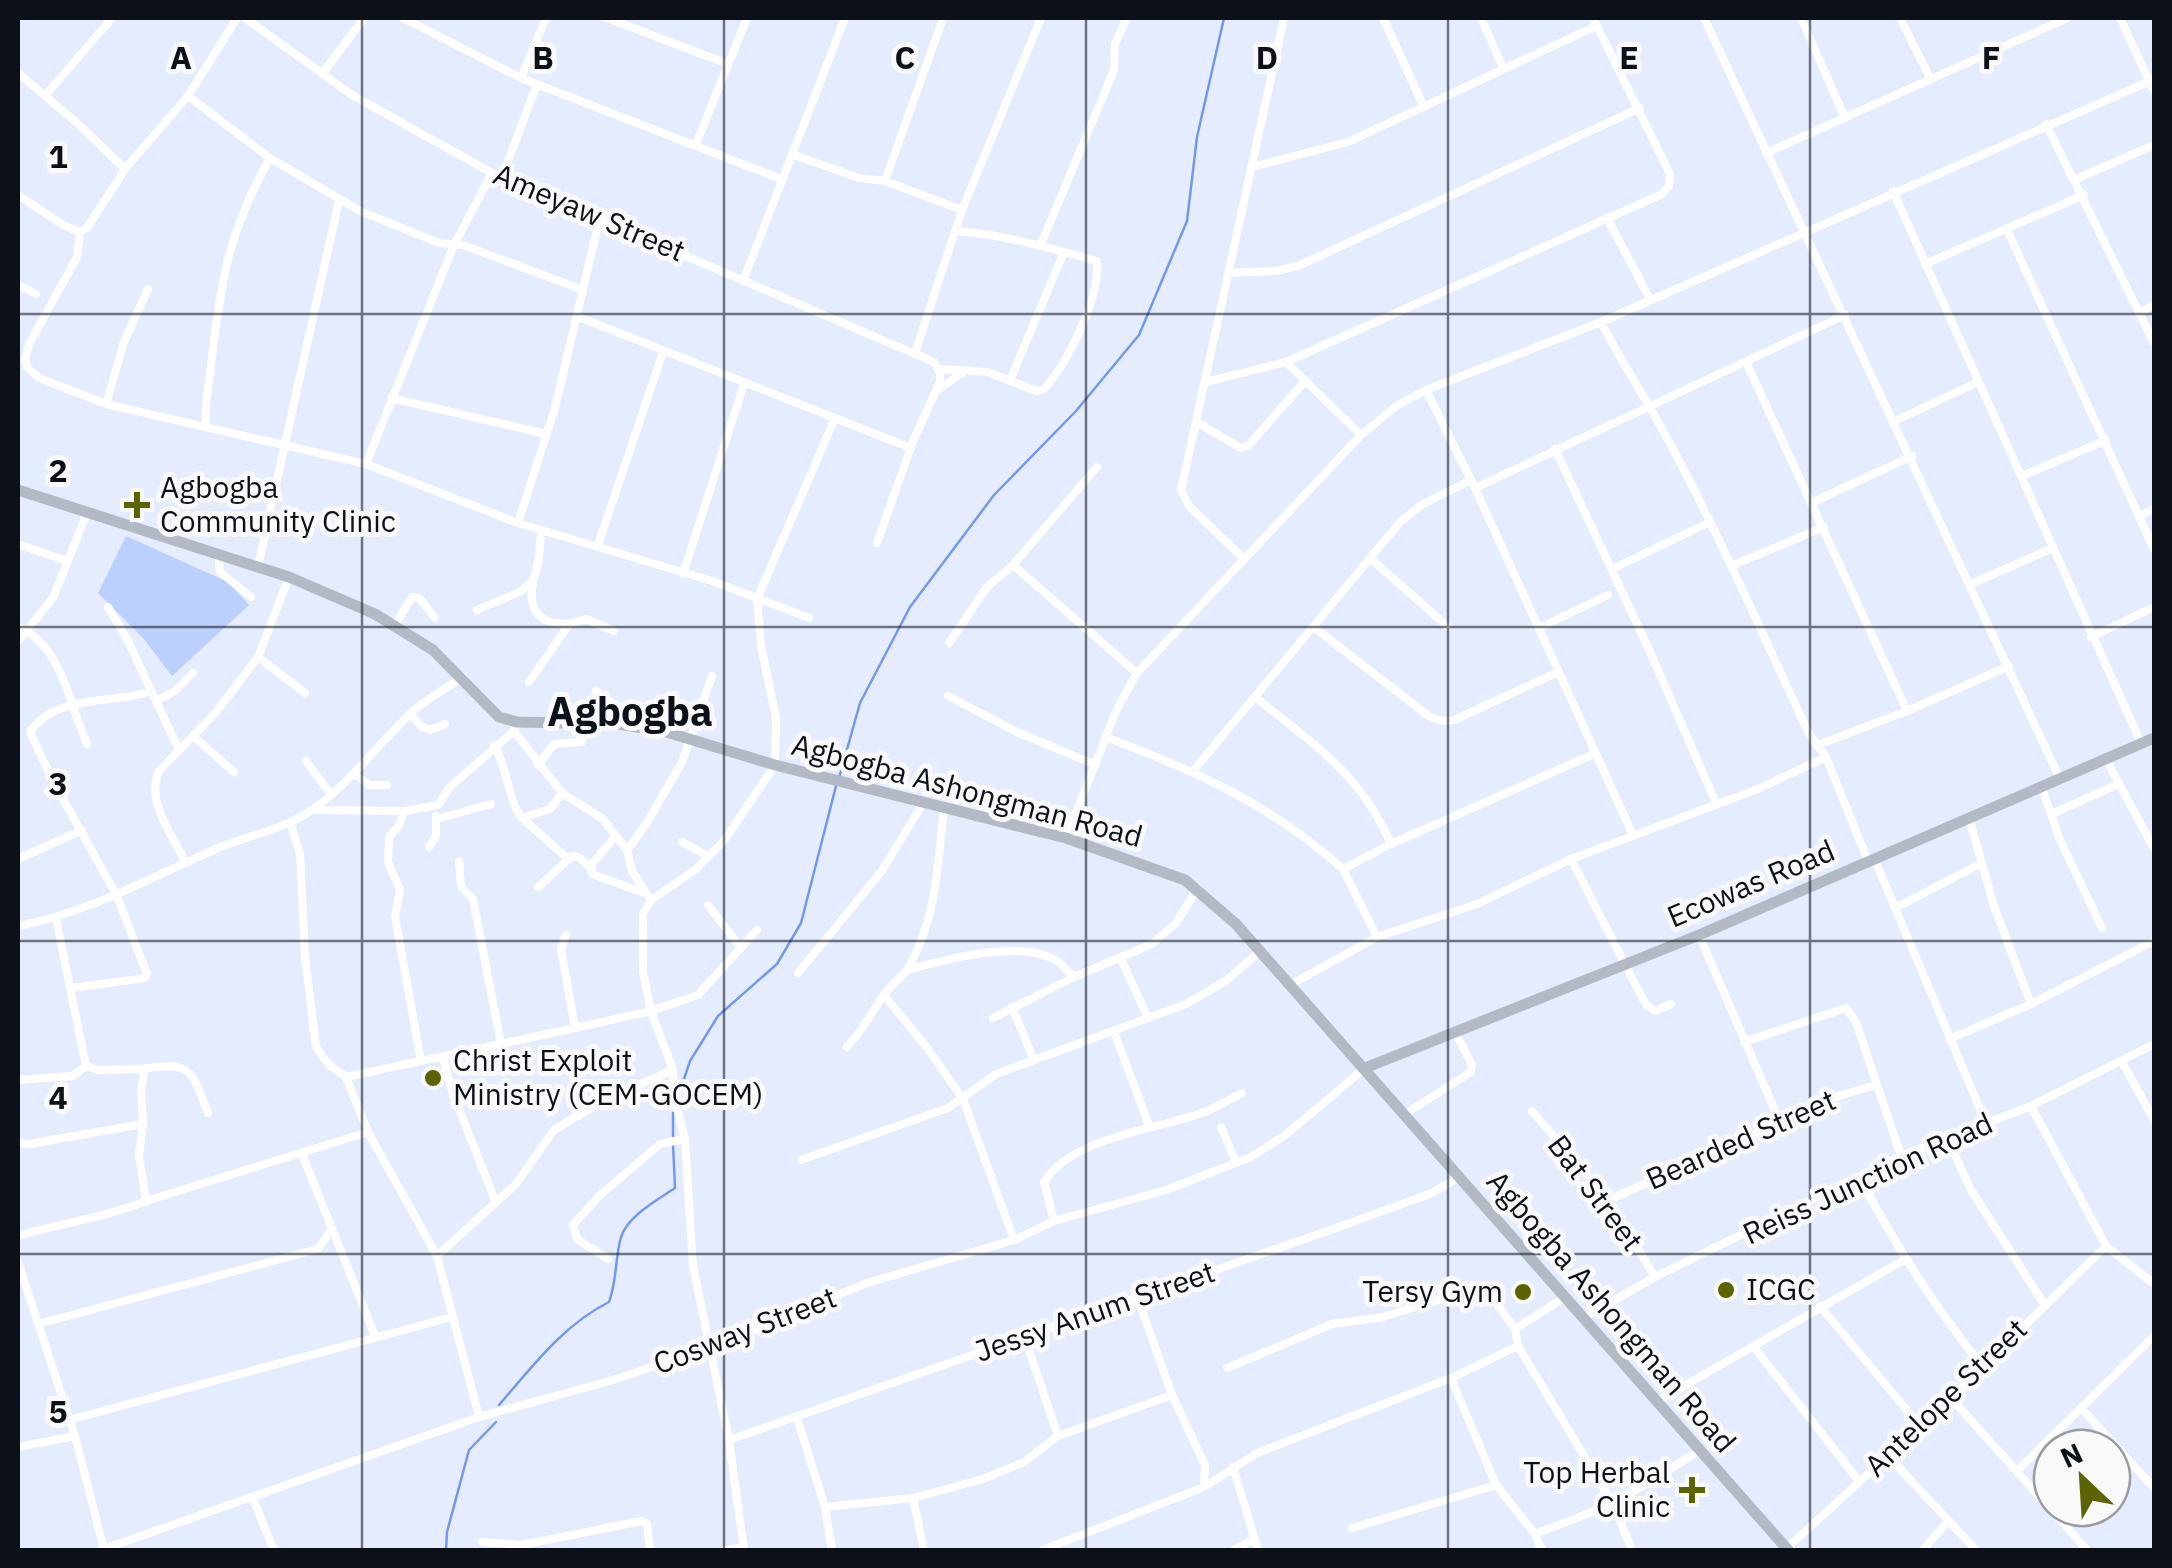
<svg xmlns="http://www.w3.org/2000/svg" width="2172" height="1568" font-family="'IBM Plex Sans',sans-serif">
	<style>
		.green { fill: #bbd0fc }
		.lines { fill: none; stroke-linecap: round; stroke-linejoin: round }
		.stream { stroke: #7499e9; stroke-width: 2.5 }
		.street { stroke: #fff; stroke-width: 8 }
		.secondary { stroke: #b4bac5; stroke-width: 11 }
		.grid { fill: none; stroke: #0b1019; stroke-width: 2.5; stroke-opacity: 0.55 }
		.poi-dot { fill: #5c6401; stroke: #f9f9f9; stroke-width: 4 }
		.labels { text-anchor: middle; stroke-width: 10; stroke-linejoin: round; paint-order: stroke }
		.street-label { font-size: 30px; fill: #0b1019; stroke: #f9f9f9 }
		.poi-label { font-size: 30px; fill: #0b1019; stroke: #f9f9f9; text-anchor: start }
		.district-label { font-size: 40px; font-weight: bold; fill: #0b1019; stroke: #f9f9f9 }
		.grid-label { font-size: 32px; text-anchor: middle; font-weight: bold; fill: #0b1019; stroke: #f9f9f9; stroke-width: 10; stroke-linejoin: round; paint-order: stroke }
	</style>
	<rect width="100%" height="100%" fill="#e4ecfe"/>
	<path class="green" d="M126,536L228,582L249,605L172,676L144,639L98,593Z"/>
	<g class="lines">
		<path class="stream" d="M839,778L860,703L910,607L994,495L1076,411L1139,335L1187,221L1197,137L1224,18
			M677,1100L690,1061L718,1016L777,964L801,923L836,786
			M673,1113V1136
			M499,1405C532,1367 563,1325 609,1302C617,1281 615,1258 621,1237C628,1216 657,1200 675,1188L673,1144
			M446,1550L447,1532L469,1450L496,1422"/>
		<path class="street" d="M237,18L188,96L125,169L87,228L80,232L77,257L29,344L25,359L27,367L39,378L106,404L366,464L518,523L712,581L809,618
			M245,18L352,95L492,173L934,362L940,373V382L913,441L877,543
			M403,18L521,78L781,179
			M607,18L728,64
			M1383,18L1424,107
			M1481,18L1503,68
			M1704,18L2060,779
			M1801,18L1845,118
			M1900,18L1931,80
			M2120,18L2154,91
			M18,73L77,123L125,169
			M322,74L364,18
			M521,78L546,18
			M45,96L112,18
			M188,96L270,158L360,211L439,243L463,245L583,290
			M2046,124L2154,343
			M696,144L747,18
			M1766,153L2067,18
			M794,155L859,178L885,181L962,210
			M1252,167L1348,142L1596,26
			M502,177L537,84
			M2076,179L2154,145
			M885,181L943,18
			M1893,191L2141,743
			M18,195L63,225L80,232
			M1607,218L1650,299
			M2007,230L2154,549
			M1041,244L1114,70L1115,44L1127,18
			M1925,264L2084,195
			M1228,273L1276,271L1298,266L1640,108
			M743,281L845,18
			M18,285L36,294
			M2140,313L2154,305
			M579,317L911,448
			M1601,322C1616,352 1634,380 1651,409C1710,513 1758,625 1809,734L1826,757L1868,861
			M915,353L962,210L1041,18
			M1286,362L1361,435
			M1746,362L1907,711
			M939,369L988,372L1036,391L1043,390C1067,365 1101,296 1097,261C1049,248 1006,235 956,231
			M1010,380L1064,252
			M1206,382L1286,362L1662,194L1669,186L1670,174L1593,18
			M1426,390L1475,488L1632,833
			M936,391L965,371
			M391,398L546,434
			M106,404L124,342L148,289
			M1895,421L1978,382
			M1196,422L1241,448L1248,446L1305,381
			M206,426C204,402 210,381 212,357C222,274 229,232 270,158
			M1555,449L1647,645L1716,803
			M366,464L454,245L492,173
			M2022,476L2106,440
			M1475,488L1845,315
			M1813,502L1912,456
			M2139,516L2154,509
			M518,523L555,408L600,217
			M18,544L67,561
			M598,545L663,352
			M218,554L220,572L251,597
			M1244,559L1189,506L1181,490L1284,18
			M1371,559L1447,626
			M1013,565L1137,673
			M258,566L339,200
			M1731,566L1824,527
			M1612,569L1708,523
			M683,574L744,384
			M533,583C525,622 556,630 586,619L614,631
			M1971,584L2053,548
			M108,607L128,641L179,750
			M477,610C533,585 537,595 541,531
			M395,625L412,597L419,598L435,618
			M18,627C61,644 70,705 87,744
			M1315,628L1430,717L1442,721L1454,720L1558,672
			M1539,628L1608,595
			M2091,637L2154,607
			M18,641L53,598L87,513
			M949,643L987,587L1013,565L1097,467
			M258,657L305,693
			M529,682L568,626
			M596,691L613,704L618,724
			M948,696L1017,732L1096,765
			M1255,697C1313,744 1360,773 1391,844
			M156,701L175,691L193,673
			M410,714L422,727L430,730L445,724
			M514,731L562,793L603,819L627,850L632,871L651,900
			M193,736L234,772
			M1108,738C1196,771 1272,805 1343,869
			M1818,745L1907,711L2009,666
			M494,746C508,767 508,802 522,818L550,809L562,793
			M306,761L331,795
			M2107,761L2154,849
			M538,765L554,744L582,742L586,724
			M1194,770L1400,522L1423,504L1471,480
			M356,775L369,785H387
			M2042,788L2060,840L2102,928
			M316,810L404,811L438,805L450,787L514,731L517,722
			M404,811L399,826L389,837L388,862L400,890L395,917L421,1061
			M2052,814L2118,784
			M522,818L567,858
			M1969,818L1994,906L2031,1004
			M437,819L491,804
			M290,822L300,854L305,957L316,1047L328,1064L346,1077L368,1132L437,1256L479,1417
			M615,837L591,865L592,874L647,894
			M1066,838L1116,711L1137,673L1361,435L1396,406L1426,390L1601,322L2150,81
			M682,842L708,856
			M429,847L436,836V816
			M627,850L647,823L682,762L712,676
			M1874,858L1986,1123
			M18,859L82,830
			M1571,859L1646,1005L1655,1011L1671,1004
			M459,861L461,887L473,899L501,1044
			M186,863C173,836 145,801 159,771L217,711L258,657L289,577
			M538,887L572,856L579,857L590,868
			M708,905L741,948
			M1895,908L1982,863
			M18,926C91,912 149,878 216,849C249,835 286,829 315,808C354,779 378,744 412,712C427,698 446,689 463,677
			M566,935L561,949L575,1028
			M1699,935L1780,1122
			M1377,937L1343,869L1391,844L1596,753
			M1120,957L1148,1018
			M907,970C945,960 1021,938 1057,961C1063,965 1068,972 1074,977
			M798,973L881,872L924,802
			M1290,985L1377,937L1477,904L1571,859L1758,789L1826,757
			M72,988L145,978L147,974L117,896L53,781L30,732C56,693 113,705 151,691
			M884,995L928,1049L963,1099L1014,1240
			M1012,1007L1033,1058
			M993,1018L1074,977L1152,944L1176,923L1198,888
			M1114,1032L1150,1128
			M1949,1039L2031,1004L2154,941
			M1744,1042L1846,1008L1856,1022L1901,1156
			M847,1047C862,1031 871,1014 883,996C890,985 902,978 909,967C937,917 938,861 944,807
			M443,1057L453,1094L496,1203
			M2122,1062L2154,1120
			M86,1066L98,1070L141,1069L144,1074L141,1090L143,1124
			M141,1069C191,1061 191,1068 208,1113
			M346,1077L575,1028L651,1011L698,995L757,930
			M18,1080L73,1076L86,1066L56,918
			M2031,1106L2106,1246L2154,1284
			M1532,1111L1609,1200L1655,1277
			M1405,1114L1471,1072L1472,1065L1455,1032
			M1221,1127L1236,1162
			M1948,1140L1971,1190L2044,1304
			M18,1143L29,1144L143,1124L139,1155L146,1201
			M302,1154L375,1336
			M801,1160L948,1108L996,1074L1186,1004L1227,980L1260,951
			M1859,1177C1897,1247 1933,1305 1983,1367
			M1609,1200L1838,1096L1876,1085
			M1054,1221L1044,1182C1073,1136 1159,1130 1207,1111C1219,1106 1231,1099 1242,1093
			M18,1236C61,1223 104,1218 146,1201L368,1132
			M437,1256L516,1184L554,1130L596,1105L672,1070
			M608,1259L577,1239L573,1225L599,1196L660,1144L685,1139
			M18,1262L75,1436L104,1550
			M1137,1296L1172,1395L1205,1465L1204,1487
			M1820,1306L1921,1427
			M1583,1318L1655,1277L1901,1156L2031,1106L2154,1044
			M38,1324L318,1249L332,1229
			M1515,1329L1565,1297
			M1024,1335L1058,1436
			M1753,1346L1859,1481
			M1227,1368L1332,1324L1383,1317L1484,1286L1515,1329L1518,1346L1613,1504L1632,1550
			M1451,1378L1496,1485L1535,1534L1542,1550
			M1951,1398L2087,1550
			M1656,1402L1904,1260
			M2081,1408L2154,1488
			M797,1418L825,1507L832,1550
			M69,1420L452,1317
			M729,1440L1336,1228L1432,1193L1459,1177
			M18,1447L75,1436
			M1888,1456L1976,1550
			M1233,1467L1258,1550
			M2018,1470L2154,1336
			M913,1498L924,1550
			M253,1499L274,1550
			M825,1507L913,1498L983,1479L1024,1462L1058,1436L1172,1395
			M1352,1528L1496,1485
			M1535,1534L1613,1504L1699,1451
			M482,1542L522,1545L641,1521L647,1524L650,1550
			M1786,1549L1951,1398L2106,1246
			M101,1550L479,1417L613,1380L710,1348L867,1283L1014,1240L1054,1221L1166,1190L1251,1157L1284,1136L1365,1068
			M726,1550L744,1547
			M744,1550L729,1440L693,1266L685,1139L673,1092V1070L651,1011L643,972V914L651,900L695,870L723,842L775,765L776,718L761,646L757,599L835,418
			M1043,1550L1204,1487L1257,1453L1451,1378L1518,1346
			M1234,1550L1254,1539
			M1923,1550L1947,1522"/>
		<path class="secondary" d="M18,490L289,577L375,614L433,650L499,717L517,722L618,724L663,731L775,765L1066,838L1185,880L1236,924L1788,1550
			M1365,1068L1699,935L2154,738"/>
	</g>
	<path class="grid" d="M362,18V1550M724,18V1550M1086,18V1550M1448,18V1550M1810,18V1550M18,314H2154M18,627H2154M18,941H2154M18,1254H2154"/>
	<g class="poi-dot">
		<path d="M132 490h10v10h10v10h-10v10h-10v-10h-10v-10h10z"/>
		<circle cx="433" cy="1078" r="10"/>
		<circle cx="1726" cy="1290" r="10"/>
		<circle cx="1523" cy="1292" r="10"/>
		<path d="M1687 1475h10v10h10v10h-10v10h-10v-10h-10v-10h10z"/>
	</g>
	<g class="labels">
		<g class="street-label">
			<text transform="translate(589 213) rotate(23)" y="10">Ameyaw Street</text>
			<text transform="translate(967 791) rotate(15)" y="10">Agbogba Ashongman Road</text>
			<text transform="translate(1751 884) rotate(-23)" y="10">Ecowas Road</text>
			<text transform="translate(1741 1140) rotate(-24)" y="10">Bearded Street</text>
			<text transform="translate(1868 1179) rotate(-25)" y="10">Reiss Junction Road</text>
			<text transform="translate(1595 1193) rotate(53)" y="10">Bat Street</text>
			<text transform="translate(1095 1312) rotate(-19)" y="10">Jessy Anum Street</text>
			<text transform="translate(1611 1312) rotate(49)" y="10">Agbogba Ashongman Road</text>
			<text transform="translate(745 1331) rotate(-21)" y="10">Cosway Street</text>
			<text transform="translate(1946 1398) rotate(-44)" y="10">Antelope Street</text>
		</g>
		<g class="poi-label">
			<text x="160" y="498">Agbogba<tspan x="160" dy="34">Community Clinic</tspan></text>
			<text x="453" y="1071">Christ Exploit<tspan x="453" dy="34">Ministry (CEM-GOCEM)</tspan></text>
			<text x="1746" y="1300">ICGC</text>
			<text x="1503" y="1302" text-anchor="end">Tersy Gym</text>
			<text x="1670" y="1483" text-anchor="end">Top Herbal<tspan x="1670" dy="34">Clinic</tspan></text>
		</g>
		<g class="district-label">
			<text x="630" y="726">Agbogba</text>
		</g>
	</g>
	<g class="grid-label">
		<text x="181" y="69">A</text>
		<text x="543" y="69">B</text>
		<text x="905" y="69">C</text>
		<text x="1267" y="69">D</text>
		<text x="1629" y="69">E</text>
		<text x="1991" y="69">F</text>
		<text x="58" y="168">1</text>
		<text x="58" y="482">2</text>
		<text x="58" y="795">3</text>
		<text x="58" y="1109">4</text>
		<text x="58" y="1423">5</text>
	</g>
	<rect width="2172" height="1568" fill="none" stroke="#0b1019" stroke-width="40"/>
	<g transform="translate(2082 1478) rotate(335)"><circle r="48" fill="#f9f9f9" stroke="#9a9c9f" stroke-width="2.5"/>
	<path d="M0-8L18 38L0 25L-18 38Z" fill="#5c6401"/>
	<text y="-15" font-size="28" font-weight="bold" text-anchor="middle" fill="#0b1019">N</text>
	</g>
</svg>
